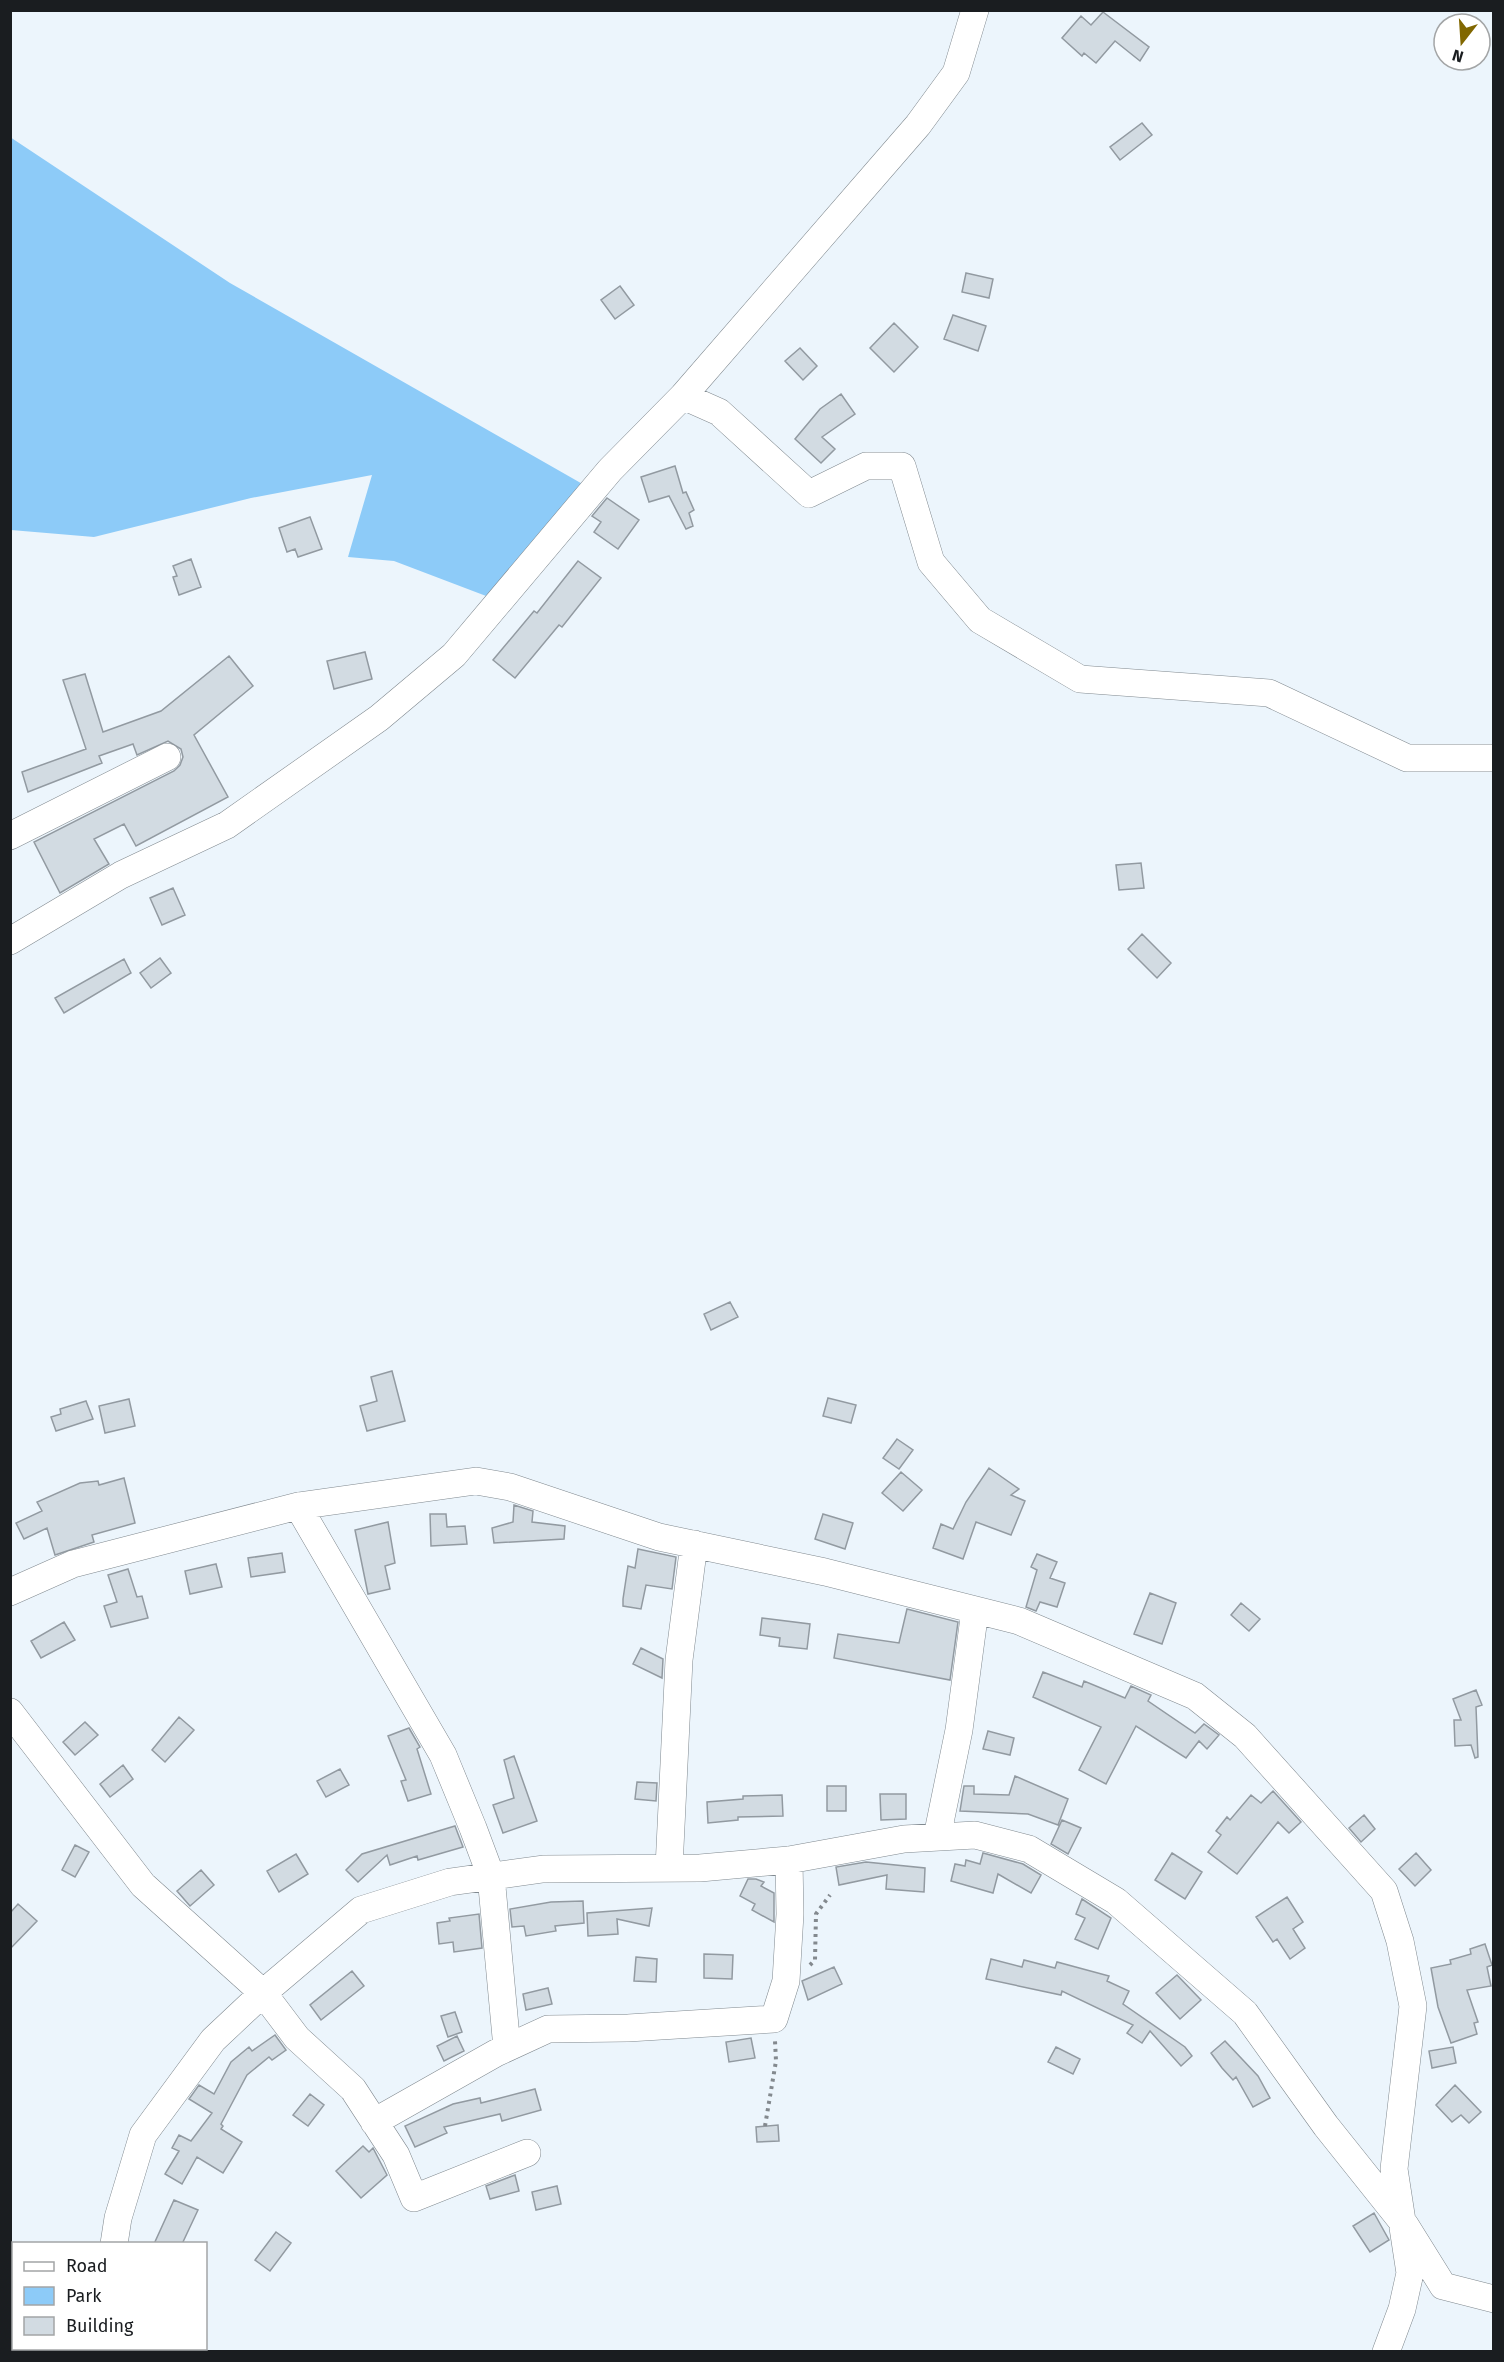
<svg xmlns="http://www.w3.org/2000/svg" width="1504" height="2362" font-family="'Fira Sans',sans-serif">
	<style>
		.green { fill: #8dcbf8 }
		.building { fill: #d2dbe2; stroke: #929aa1; stroke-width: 1.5 }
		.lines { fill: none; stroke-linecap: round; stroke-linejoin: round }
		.minor-casing { stroke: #80898f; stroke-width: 28 }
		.path { stroke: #83898e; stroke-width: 4; stroke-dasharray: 3 4.5; stroke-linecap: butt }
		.minor { stroke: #fff; stroke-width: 27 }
	</style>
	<rect width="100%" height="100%" fill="#ecf5fc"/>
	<path class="green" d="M10,137L230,283L586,486L494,599L394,561L348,557L372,475L251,498L94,537L11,530Z"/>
	<path class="building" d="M1103,12L1149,47L1140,61L1115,41L1096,63L1084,53L1082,56L1062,38L1081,16L1091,25Z
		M1142,123L1152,135L1120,160L1110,147Z
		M966,273L993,279L989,298L962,292Z
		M620,286L634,305L615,319L601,300Z
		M953,315L986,326L978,351L944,339Z
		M894,323L918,347L894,372L870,348Z
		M800,348L817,366L803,380L785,361Z
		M841,394L855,414L822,437L835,449L821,463L795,439L820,409Z
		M675,466L683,493L686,492L694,510L689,513L693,526L686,529L669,496L649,502L641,477Z
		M607,498L639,520L618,549L594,532L601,522L592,516Z
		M310,517L322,549L298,557L295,549L287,552L279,528Z
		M191,559L201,587L179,595L173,577L177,576L173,566Z
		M578,561L601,578L562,627L559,625L515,678L493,660L534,611L537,613Z
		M365,652L372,679L334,689L327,661Z
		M229,656L253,686L194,735L228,797L136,846L124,824L94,839L109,864L60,893L34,842L174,771L180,765L183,757L181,749L168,741L137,755L133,744L99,756L102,763L28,792L22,772L86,749L63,680L85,674L103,732L161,711Z
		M1141,863L1144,888L1119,890L1116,865Z
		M173,888L185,915L162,925L150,898Z
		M1142,934L1171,963L1157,978L1128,949Z
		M160,958L171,973L151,988L140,973Z
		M124,959L131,973L64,1013L55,998Z
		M730,1302L738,1317L711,1330L704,1314Z
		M392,1371L405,1421L367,1431L360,1406L377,1401L371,1377Z
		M828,1398L856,1405L851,1423L823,1416Z
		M129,1399L135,1426L105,1433L99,1406Z
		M86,1401L93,1419L56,1431L51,1417L61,1414L60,1409Z
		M897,1439L913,1450L899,1469L883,1458Z
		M989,1468L1019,1489L1011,1495L1025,1501L1011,1535L976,1522L963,1559L933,1548L941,1524L953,1529L966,1502Z
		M901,1472L922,1490L903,1511L882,1493Z
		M124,1478L135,1523L92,1535L94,1542L55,1555L47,1528L24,1539L16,1523L42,1511L37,1502L80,1483L98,1481L99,1485Z
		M514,1505L533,1511L532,1522L565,1526L564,1539L494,1543L492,1528L513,1522Z
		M430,1514H446L447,1527L465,1526L467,1544L431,1546Z
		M823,1514L853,1523L845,1549L815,1539Z
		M388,1522L395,1563L385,1566L390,1589L368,1594L355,1530Z
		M638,1549L676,1557L672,1589L646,1585L641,1609L623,1606V1599L628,1566L635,1568Z
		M282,1553L285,1572L251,1577L248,1558Z
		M1037,1554L1057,1562L1050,1578L1065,1583L1057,1607L1040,1602L1036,1611L1026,1607L1037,1570L1031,1567Z
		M216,1564L222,1587L190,1594L185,1571Z
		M128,1569L137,1597L142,1596L148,1618L111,1627L104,1606L117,1602L108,1575Z
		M1150,1593L1176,1603L1162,1644L1134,1634Z
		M1241,1603L1260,1619L1249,1631L1231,1615Z
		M907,1609L958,1622L950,1680L834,1658L838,1634L899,1643Z
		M762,1618L810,1624L807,1649L779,1646L780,1638L760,1635Z
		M64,1622L75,1640L41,1658L31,1641Z
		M641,1648L663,1659L662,1678L633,1664Z
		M1043,1672L1082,1687L1084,1681L1125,1698L1131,1686L1151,1695L1148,1701L1195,1733L1204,1724L1219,1735L1207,1749L1199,1741L1186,1758L1136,1726L1106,1784L1079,1770L1101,1727L1033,1697Z
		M1476,1690L1482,1705L1476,1707L1478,1757L1475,1758L1471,1745L1455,1746L1454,1720H1461L1453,1699Z
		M179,1717L194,1730L165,1762L152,1750Z
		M85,1722L98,1735L75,1755L63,1742Z
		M409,1728L420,1747L417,1749L431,1794L408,1801L401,1781L406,1780L388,1736Z
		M988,1731L1014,1738L1010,1755L983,1749Z
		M514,1756L537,1821L503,1833L493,1805L514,1798L504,1760Z
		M123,1765L133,1779L110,1797L100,1784Z
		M340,1769L349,1785L326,1797L317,1781Z
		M1015,1776L1068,1799L1058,1825L1028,1814L960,1811L964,1786H974V1794L1009,1795Z
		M637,1782L657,1783L656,1801L635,1799Z
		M827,1786H846V1811H827Z
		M1273,1791L1301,1822L1289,1833L1278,1822L1237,1874L1208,1852L1221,1835L1216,1831L1227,1817L1230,1820L1251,1795L1261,1803Z
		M880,1794H906V1819L881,1820Z
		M782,1795L783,1816L738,1817V1820L708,1823L707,1802L743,1799V1796Z
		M1364,1815L1375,1829L1361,1842L1349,1828Z
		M1062,1820L1081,1828L1068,1854L1051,1844Z
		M455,1826L463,1847L418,1860L417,1856L390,1865L387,1855L358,1882L346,1870L362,1854Z
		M75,1845L89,1852L75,1877L62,1870Z
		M983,1853L1023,1864L1041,1875L1031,1893L998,1874L993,1893L951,1881L955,1864L965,1866L966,1860L980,1864Z
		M1172,1853L1202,1872L1185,1899L1155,1880Z
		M1416,1853L1431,1870L1415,1886L1399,1869Z
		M296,1854L308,1874L279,1892L267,1871Z
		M866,1862L925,1868L924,1892L886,1889L887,1875L839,1885L836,1867Z
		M201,1870L214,1885L190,1906L177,1891Z
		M748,1879H756L764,1882L761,1886L774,1893V1922L752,1910L755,1904L740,1896Z
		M1287,1897L1303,1922L1293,1929L1305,1948L1290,1959L1277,1939L1273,1942L1256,1917Z
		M1082,1899L1111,1918L1098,1949L1075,1939L1085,1918L1076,1914Z
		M583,1901L584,1923L555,1926L556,1931L526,1936L524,1926L512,1927L510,1909L551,1902Z
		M18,1904L37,1921L10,1949V1913Z
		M652,1908L649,1926L617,1919L618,1934L588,1936L587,1913Z
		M479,1914L482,1948L454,1952L453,1942L439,1944L437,1923L450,1921L449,1918Z
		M1485,1944L1492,1965L1487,1967L1491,1986L1467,1990L1478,2022L1474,2023L1477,2034L1451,2043L1438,2007L1431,1968L1451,1964L1450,1960L1471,1954L1470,1949Z
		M704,1954L733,1955L732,1979L704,1978Z
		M636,1957L657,1959L656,1982L634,1981Z
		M991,1959L1022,1967L1024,1960L1055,1968L1057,1962L1109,1976L1107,1981L1129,1991L1123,2004L1185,2047L1192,2056L1181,2066L1150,2031L1142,2043L1127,2033L1133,2025L1062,1991L1061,1995L986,1979Z
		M834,1967L842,1984L808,2000L802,1981Z
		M352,1971L364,1986L321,2020L310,2005Z
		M1177,1975L1201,2000L1180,2019L1156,1993Z
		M548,1988L552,2004L526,2010L523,1994Z
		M455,2012L462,2032L448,2037L441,2016Z
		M275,2035L286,2050L272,2060L269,2057L247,2075L221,2124L223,2126L221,2129L242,2142L223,2173L197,2157L182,2184L165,2174L179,2151L172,2148L179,2135L191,2141L212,2113L189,2099L199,2085L214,2094L231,2062L249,2047L252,2051Z
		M457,2036L464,2051L444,2061L437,2046Z
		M751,2038L755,2058L729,2062L726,2042Z
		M1225,2041L1258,2076L1270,2098L1253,2107L1236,2077L1233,2080L1222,2068L1211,2053Z
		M1056,2047L1080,2059L1073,2074L1048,2062Z
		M1453,2047L1456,2063L1432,2068L1429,2051Z
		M1455,2085L1481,2112L1469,2123L1461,2115L1452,2122L1436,2105Z
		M535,2089L541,2110L502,2121L500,2114L444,2127L447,2133L415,2147L405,2126L453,2104L480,2098L481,2103Z
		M310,2094L324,2105L308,2126L293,2115Z
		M778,2125L779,2141L757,2142L756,2127Z
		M363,2146L369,2152L373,2148L387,2175L361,2198L336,2171Z
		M515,2175L519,2191L490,2199L486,2186Z
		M557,2186L561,2204L536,2210L532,2192Z
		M174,2200L198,2210L182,2244H154Z
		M1374,2213L1389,2240L1370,2252L1353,2226Z
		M276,2232L291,2243L270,2271L255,2260Z"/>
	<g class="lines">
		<g class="minor-casing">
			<path id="minor" d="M683,396L719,412L809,494L866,466H902L931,562L980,620L1080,679L1269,693L1407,758H1494
				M10,836L167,757
				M10,941L121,875L227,825L379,718L454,655L610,470L683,396L918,125L956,73L975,10
				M298,1506L443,1755L473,1828L491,1876L507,2048
				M10,1592L73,1564L298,1506L476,1481L510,1487L659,1537L825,1572L1019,1621L1195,1696L1245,1736L1384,1891L1400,1941L1413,2006L1394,2169L1410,2273L1402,2309L1386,2352
				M10,1712L143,1885L263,1993L297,2038L353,2089L396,2155L414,2198L527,2153
				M937,1837L959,1730L975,1610
				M669,1868L679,1660L694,1544
				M374,2122L496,2053L548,2029L628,2028L774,2019L786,1981L790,1914L789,1860
				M114,2244L118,2218L143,2135L213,2040L263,1993L361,1910L450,1882L543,1869L700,1868L789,1860L904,1839L975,1835L1029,1849L1116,1901L1245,2013L1326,2126L1405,2225L1443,2286L1494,2299
				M98,2352L99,2348"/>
		</g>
		<path class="path" d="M810,1965L815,1960L816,1914L830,1895
			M765,2126L776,2061L775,2041"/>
		<use href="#minor" class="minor"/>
	</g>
	<rect width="1504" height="2362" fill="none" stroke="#1a1d20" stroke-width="24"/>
	<rect x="12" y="2242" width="195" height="108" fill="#ffffff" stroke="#a3a5a6" stroke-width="1.5"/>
	<rect x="24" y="2262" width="30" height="9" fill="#ffffff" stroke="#a3a5a6" stroke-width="1.5"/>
	<text x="66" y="2272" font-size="18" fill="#1a1d20">Road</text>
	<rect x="24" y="2287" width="30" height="18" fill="#8dcbf8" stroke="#a3a5a6" stroke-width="1.5"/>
	<text x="66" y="2302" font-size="18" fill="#1a1d20">Park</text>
	<rect x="24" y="2317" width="30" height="18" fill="#d2dbe2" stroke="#a3a5a6" stroke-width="1.5"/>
	<text x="66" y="2332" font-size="18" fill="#1a1d20">Building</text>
	<g transform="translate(1462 42) rotate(197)"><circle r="28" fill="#ffffff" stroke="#a3a5a6" stroke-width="1.5"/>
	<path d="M0-4.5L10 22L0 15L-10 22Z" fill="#816700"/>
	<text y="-9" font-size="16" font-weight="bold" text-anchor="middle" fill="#1a1d20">N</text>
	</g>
</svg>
